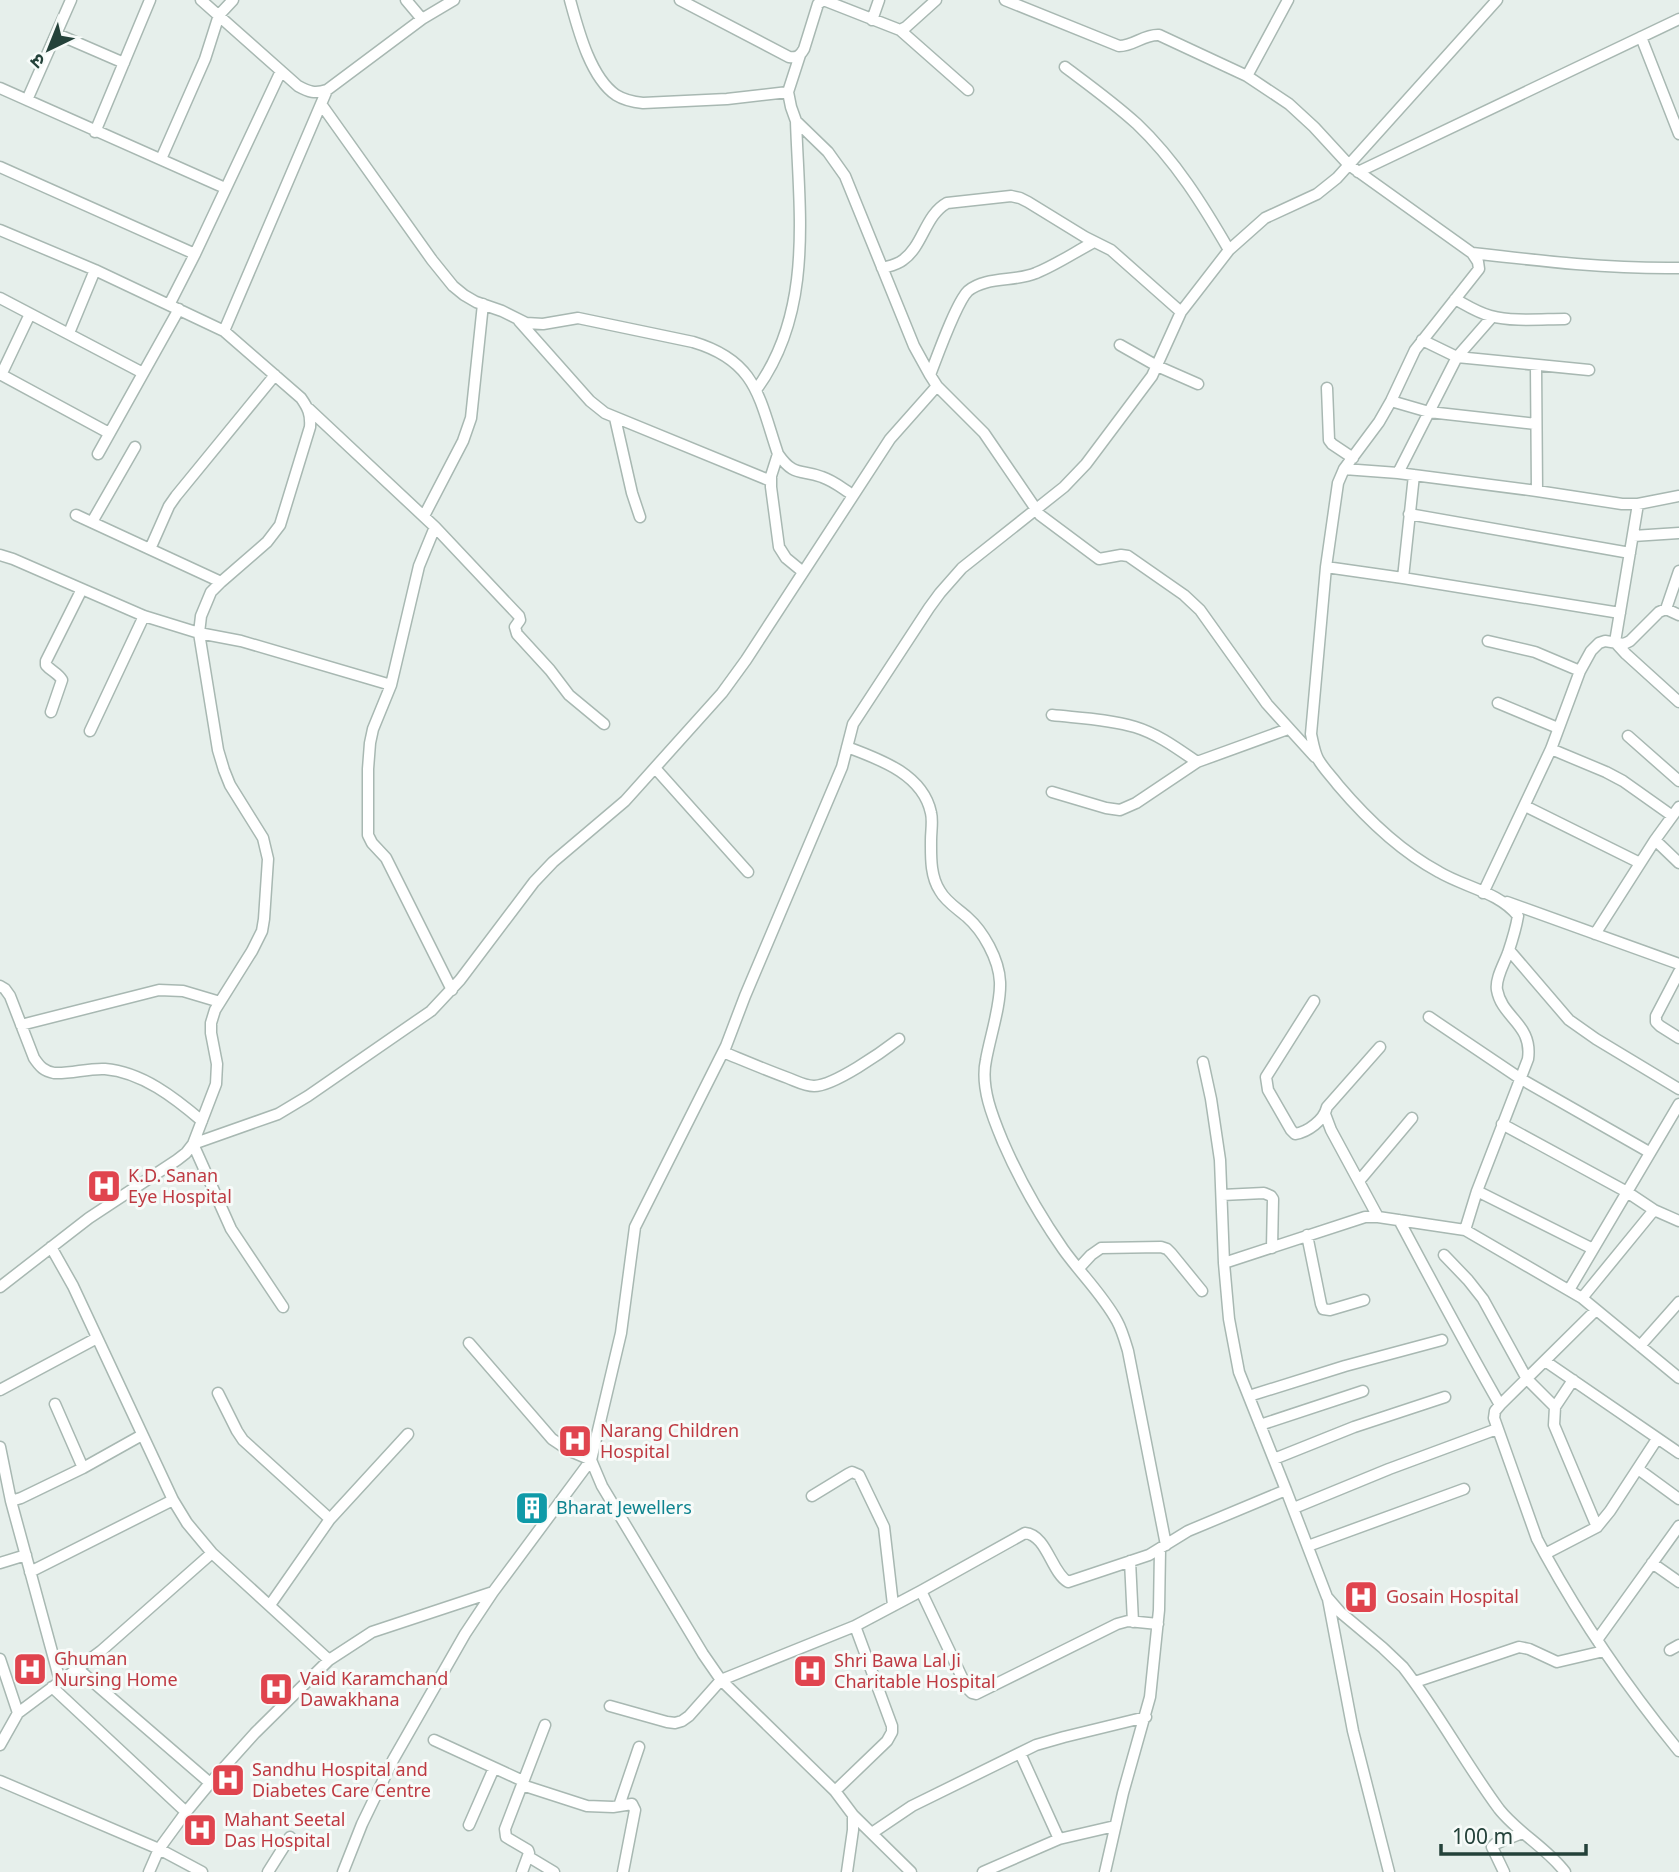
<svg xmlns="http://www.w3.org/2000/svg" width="1679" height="1872" font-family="'Noto Sans','Noto Sans Devanagari',sans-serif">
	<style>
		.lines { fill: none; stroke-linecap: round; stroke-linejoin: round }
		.minor-casing { stroke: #a8b8b2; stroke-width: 13 }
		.minor { stroke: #fff; stroke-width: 10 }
		.labels { text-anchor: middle; stroke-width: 6; stroke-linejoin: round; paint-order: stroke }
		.health-label { font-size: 18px; fill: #be3a42; stroke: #f7fbf9; text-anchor: start }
		.culture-label { font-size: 18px; fill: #0d838f; stroke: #f7fbf9; text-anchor: start }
	</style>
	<rect width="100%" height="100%" fill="#e6efeb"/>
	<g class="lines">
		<g class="minor-casing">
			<path id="minor" d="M201,0L298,86C309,92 315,94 327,90L422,19L454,0
				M406,0L422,19
				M570,0C578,29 590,77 616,95C624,100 633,102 643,103L727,99L788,92
				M680,0L789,57C797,58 800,56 804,49L818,4L822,1H826L900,30L906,27L936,0
				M872,20L879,0
				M900,30L968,90
				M57,34L124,63
				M1641,37L1679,134
				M800,55L788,92L791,107L796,121L828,152L845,176L914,346L930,375L937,386L984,433L1040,515L1099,559L1121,555L1128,556L1184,595L1200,610L1267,704L1315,757
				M1065,67C1089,85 1114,103 1137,124C1175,160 1203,205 1229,250
				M1247,76L1288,0
				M0,88L225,188
				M27,100L71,0
				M321,104L432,260L453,286L464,295L476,302L502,311L526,323L543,324L578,318L693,342C757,361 759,398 778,454C794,477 800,469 822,477C834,481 843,489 853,495
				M95,132L150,0
				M161,159L205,59L219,15L233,0
				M0,167L195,254
				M1358,172L1679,19
				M0,230L95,270L224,331L327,90
				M1472,253C1541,261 1609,269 1679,268
				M882,268C889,266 897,265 903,260C923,246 925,215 947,203L1011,196L1020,198L1028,202L1085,237L1111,250L1181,312
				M0,298L143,373
				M1455,299C1466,305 1478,313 1491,316C1512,322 1543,319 1565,319
				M169,305L195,254L281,71
				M519,321L590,401L605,413L771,481
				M69,333L95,270
				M1422,340L1457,357L1589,370
				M1120,345L1157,366L1198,384
				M1536,366L1537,491
				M0,374L109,433
				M1,375L30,314
				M930,375C937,357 956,303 968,291C986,276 1015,282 1036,273C1056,265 1075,252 1094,242
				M1327,388L1329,440L1332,444L1353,458
				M756,390C814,311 799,212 796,121
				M1391,401L1429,412L1536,424
				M309,409L435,527L519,616L520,620L515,627L517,634L550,670L569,695L604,724
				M615,418L632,493L640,517
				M98,454L179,309
				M778,454L771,476V487L779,547L786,558L803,572
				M1344,469L1398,473L1537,491L1622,504H1638L1679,496
				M1398,473L1457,357L1492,317
				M1638,504L1615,642L1626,654L1679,702
				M1409,514L1630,553
				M76,515L221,582
				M424,516L463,441L471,418L483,304
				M92,522L135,447
				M435,527L419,566L391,685L373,729L370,743L368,769V835L372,843L386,858L452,990
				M1633,536L1679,533
				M150,549L169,506L176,496L275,375
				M0,555L13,559L144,616L199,633L241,641L391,685
				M1326,567L1403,578L1620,613
				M1403,578L1414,475
				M1666,609L1679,571
				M1488,641L1535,652L1580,671
				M1498,703L1558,728
				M51,712L62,680C58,673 51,671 46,665V661L82,589
				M1052,715C1079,718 1109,719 1135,727C1158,734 1178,749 1197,762
				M90,731L144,616
				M1628,736L1679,781
				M847,747C879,759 923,774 931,813C933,821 931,831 931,840C931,856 930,876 940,891C946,902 958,909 967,917C983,931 999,959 1000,982C1001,1005 990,1037 986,1060C980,1087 993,1118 1003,1142C1019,1179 1040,1216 1063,1249C1080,1273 1103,1295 1117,1321C1122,1330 1125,1341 1128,1351L1166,1545
				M1551,749L1606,772L1623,781L1671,815
				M655,768L748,872
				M1052,792L1106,808L1120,810L1136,803L1197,762L1288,729
				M1525,806L1640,863
				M1655,840L1679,863
				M1483,893L1551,749L1580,671L1591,651L1599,643L1605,641L1624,644L1630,641L1659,612L1666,609L1679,615
				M1507,902L1679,964
				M1595,934L1655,840L1679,807
				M1509,950L1569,1020L1596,1039L1679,1089
				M1679,972L1656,1016V1022L1660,1026L1679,1038
				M0,986L5,989L10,996L34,1058C40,1067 44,1071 54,1073C71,1074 88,1068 105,1069C142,1072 175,1098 202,1121
				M1314,1001L1266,1077L1268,1090L1291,1130L1295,1134C1308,1132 1324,1120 1327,1107L1380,1047
				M1429,1017L1521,1079L1649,1152
				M21,1025L159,990L183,991L220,1002
				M723,1052C745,1061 766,1070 788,1078C796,1081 805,1086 814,1086C834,1086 882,1052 899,1039
				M1203,1062L1211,1099L1220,1160L1224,1263
				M1325,1114L1331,1130L1378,1217
				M1502,1124L1627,1192L1654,1210L1679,1221
				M1359,1181L1412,1118
				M1477,1191L1593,1249
				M1222,1195L1264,1193L1271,1196L1273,1199L1272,1248
				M1399,1220C1432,1282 1465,1344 1500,1405
				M1465,1230L1582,1298L1679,1378
				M1307,1235L1321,1304L1323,1309L1330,1310L1364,1300
				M51,1247L73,1286L173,1500L187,1523L212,1553L329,1660
				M1444,1255L1468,1280L1483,1299L1527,1379L1555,1407
				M1079,1268L1091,1255L1101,1248L1161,1247L1167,1249L1171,1253L1202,1291
				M0,1287L89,1218L177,1160L186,1153L193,1144L216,1084L217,1064L211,1033V1023L215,1010L252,951L262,931L264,919L268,859L263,838L230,785L224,770L218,750L199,633L201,616L211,592L221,582L267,542L280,525L310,427C311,414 308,408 301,398L224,331
				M1569,1290L1679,1104
				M1582,1298L1654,1210
				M283,1307L231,1229L193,1144L278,1114L308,1096L431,1011L460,980L534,882L553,862L625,801L722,693L746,660L890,439L937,386
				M1596,1310L1500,1405L1495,1411L1494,1418L1537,1539L1545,1554C1583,1623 1629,1690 1679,1751
				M1640,1346L1679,1302
				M1545,1361L1679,1453
				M1573,1380L1555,1407L1554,1425L1597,1527
				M0,1390L97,1338
				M218,1393L237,1431L243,1440L330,1519
				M1249,1396L1345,1366L1442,1340
				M55,1404L83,1468
				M1260,1425L1363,1391
				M0,1447L11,1501L60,1681
				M1274,1459L1354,1427L1445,1397
				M1638,1469L1679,1499
				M1286,1490L1327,1597L1340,1612L1383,1648L1403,1667C1438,1712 1465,1763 1499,1809C1518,1833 1547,1848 1565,1872
				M812,1496L848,1474L852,1472L859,1475L884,1527L893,1605
				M11,1501L21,1498L83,1468L142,1435
				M1294,1508L1389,1469L1497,1429
				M1308,1546L1464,1489
				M1545,1554L1597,1527L1610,1511L1657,1439
				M1130,1561L1133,1622
				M0,1563L26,1555
				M1652,1563L1679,1582
				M30,1572L173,1500
				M921,1591L967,1688L972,1693L976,1694L1117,1624L1128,1621L1158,1624
				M1328,1599L1353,1731L1389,1872
				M270,1605L330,1519L408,1434
				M1597,1640L1679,1526
				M1670,1650L1679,1645
				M0,1659L18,1713
				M78,1669L210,1783
				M1415,1682L1519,1647L1529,1649L1557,1662L1604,1651
				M52,1687L186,1812
				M610,1706L667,1722L675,1723L682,1721L689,1716L721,1680L855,1626L921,1591L1025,1533C1047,1535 1051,1572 1068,1582L1149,1555L1188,1531L1286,1490L1239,1372L1229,1319L1224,1263L1365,1217H1378L1465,1230L1477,1191L1528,1059C1533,1024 1502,1018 1497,990C1495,979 1504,964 1508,953C1512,941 1516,928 1518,916C1499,892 1464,887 1439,872C1400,851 1366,818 1338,785C1332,777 1323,768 1318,759C1314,751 1313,743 1311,734L1326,567L1338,483L1344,469L1379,422L1391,401L1415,350L1479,269L1478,262L1472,253L1349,165L1314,127L1289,104L1247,76L1159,35C1144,34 1134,46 1119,46L1005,0
				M434,1740L523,1781
				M0,1745L18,1713L101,1651L212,1553
				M1020,1753L1059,1839
				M0,1781L159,1849L202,1872
				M522,1785L587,1806L613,1807L632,1804L635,1810L623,1872
				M835,1791L887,1741L892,1732V1726L855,1626
				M619,1806L639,1747
				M853,1815L911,1872
				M469,1825L494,1768
				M872,1833L912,1806L1036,1745L1064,1737L1146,1717
				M529,1857L554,1872
				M149,1872L159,1849L186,1812L210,1783L255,1733L329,1660L372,1632L493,1592
				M268,1872L290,1837
				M343,1872L362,1824L393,1760L465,1634L493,1592L591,1460L570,1451L552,1439L469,1343
				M522,1872L529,1853L528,1850L506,1837L505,1829L545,1725
				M847,1872L853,1830V1815L835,1791L721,1680L703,1654L602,1486L591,1460L621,1333L635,1227L726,1046L745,996L842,767L853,724L929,608L940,593L962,568L1064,487L1086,464L1152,376L1181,312L1229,250L1265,218L1317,194L1337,178L1497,0
				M983,1872L1059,1839L1115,1826
				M1105,1872L1123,1793L1150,1697L1159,1610L1160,1550
				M1504,1872L1492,1847L1495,1844L1522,1833"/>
		</g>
		<use href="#minor" class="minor"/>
	</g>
	<defs>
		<g id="hospital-square" transform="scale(1.75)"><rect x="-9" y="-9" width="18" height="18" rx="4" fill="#e0444e" stroke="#f7fbf9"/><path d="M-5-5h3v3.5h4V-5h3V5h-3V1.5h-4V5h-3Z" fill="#fff"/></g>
		<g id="building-square" transform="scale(1.75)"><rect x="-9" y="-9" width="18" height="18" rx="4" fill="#0f9aa8" stroke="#f7fbf9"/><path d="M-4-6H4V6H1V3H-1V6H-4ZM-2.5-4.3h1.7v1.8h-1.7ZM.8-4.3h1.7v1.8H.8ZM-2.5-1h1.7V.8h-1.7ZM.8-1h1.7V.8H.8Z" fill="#fff"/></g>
	</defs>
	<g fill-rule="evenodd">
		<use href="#hospital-square" x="104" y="1186"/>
		<use href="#hospital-square" x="575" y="1441"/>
		<use href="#building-square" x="532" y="1508"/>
		<use href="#hospital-square" x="1361" y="1597"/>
		<use href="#hospital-square" x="30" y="1669"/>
		<use href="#hospital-square" x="810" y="1671"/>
		<use href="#hospital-square" x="276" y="1689"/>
		<use href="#hospital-square" x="228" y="1780"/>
		<use href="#hospital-square" x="200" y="1830"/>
	</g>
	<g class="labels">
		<g class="health-label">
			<text x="128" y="1182">K.D. Sanan<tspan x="128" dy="21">Eye Hospital</tspan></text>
			<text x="600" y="1437">Narang Children<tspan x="600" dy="21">Hospital</tspan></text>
			<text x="1386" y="1603">Gosain Hospital</text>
			<text x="54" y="1665">Ghuman<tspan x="54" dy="21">Nursing Home</tspan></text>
			<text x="834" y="1667">Shri Bawa Lal Ji<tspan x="834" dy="21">Charitable Hospital</tspan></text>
			<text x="300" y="1685">Vaid Karamchand<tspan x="300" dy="21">Dawakhana</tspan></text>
			<text x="252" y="1776">Sandhu Hospital and<tspan x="252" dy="21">Diabetes Care Centre</tspan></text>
			<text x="224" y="1826">Mahant Seetal<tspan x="224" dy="21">Das Hospital</tspan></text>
		</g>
		<g class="culture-label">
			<text x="556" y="1514">Bharat Jewellers</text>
		</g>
	</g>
	<g transform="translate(49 49) rotate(223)" stroke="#f7fbf9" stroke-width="5" paint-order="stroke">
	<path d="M0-5L12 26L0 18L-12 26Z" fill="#24423a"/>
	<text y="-10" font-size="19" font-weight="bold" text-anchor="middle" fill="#24423a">उ</text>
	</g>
	<path d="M1441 1844v10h145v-10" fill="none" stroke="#24423a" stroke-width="3.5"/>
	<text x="1452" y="1844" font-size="21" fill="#24423a" stroke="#f7fbf9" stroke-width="5" paint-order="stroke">100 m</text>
</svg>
